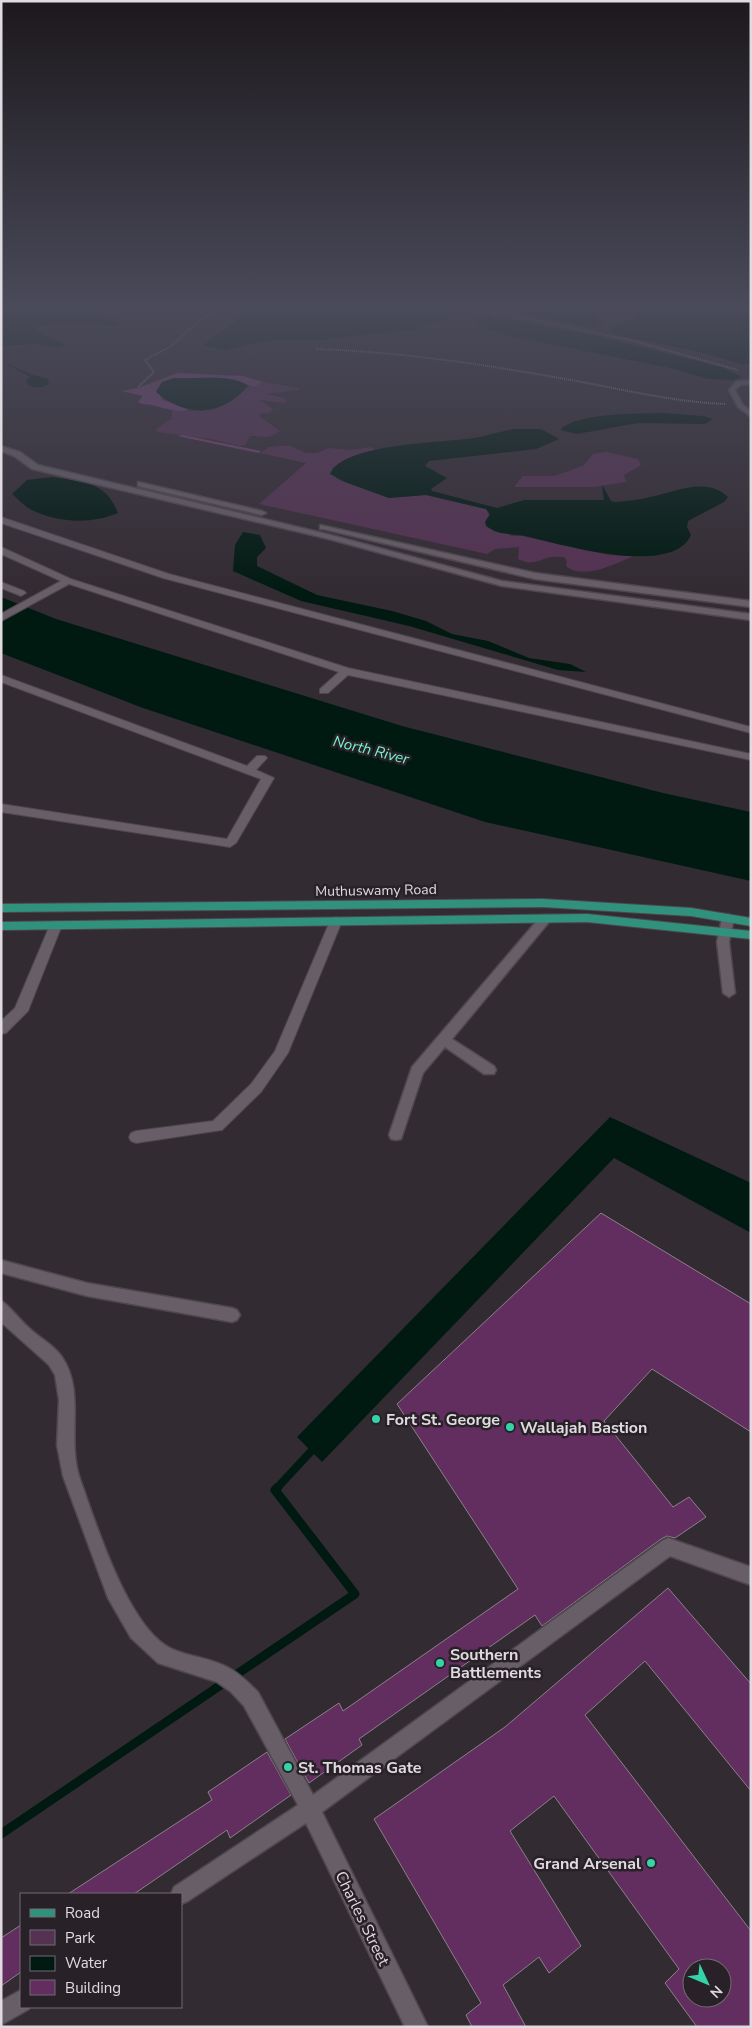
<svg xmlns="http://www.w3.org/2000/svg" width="752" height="2028" font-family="'Nunito Sans',sans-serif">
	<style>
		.green { fill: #553252 }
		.forest { fill: #774174 }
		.water { fill: #001a11 }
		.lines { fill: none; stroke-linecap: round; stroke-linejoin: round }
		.stream-far1 { stroke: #001a11; stroke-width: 8 }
		.stream { stroke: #001a11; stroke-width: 9 }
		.building { fill: #622e5f; stroke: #8a8089; fill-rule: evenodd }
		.service-casing { stroke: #4e474d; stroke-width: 3 }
		.pedestrian-casing { stroke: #4e474d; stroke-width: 2 }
		.minor-casing { stroke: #4e474d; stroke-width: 2 }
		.primary-casing { stroke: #4e474d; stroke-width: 2 }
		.path { stroke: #868086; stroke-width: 2; stroke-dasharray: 1 1; stroke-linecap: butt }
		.service { fill: #685e67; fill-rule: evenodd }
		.pedestrian { fill: #685e67; fill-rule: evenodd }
		.minor { fill: #685e67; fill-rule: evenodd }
		.primary { fill: #30927d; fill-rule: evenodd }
		.poi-dot { fill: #34d4a8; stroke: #292128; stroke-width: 2 }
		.labels { text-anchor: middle; stroke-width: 5; stroke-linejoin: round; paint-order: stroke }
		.street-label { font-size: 14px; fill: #e0dbe0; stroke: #292128 }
		.water-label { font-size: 15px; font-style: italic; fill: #74f7cc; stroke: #292128 }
		.near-poi-label { font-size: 16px; font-weight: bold; fill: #e0dbe0; stroke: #292128; text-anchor: start }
		.near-street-label { font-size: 16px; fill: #e0dbe0; stroke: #292128 }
	</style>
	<rect width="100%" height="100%" fill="#332b32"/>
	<path class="green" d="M263,382L298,388L299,390L266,394L284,398L287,401L284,403L259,400L273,409L270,413L259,414V416L280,431C269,440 263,436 250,436L245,445L239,446L211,439L157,432L156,429L172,418V411H203L237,397L248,386L254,387Z
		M280,446H291L306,453H317L329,448L350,450L372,447L375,450L356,455L332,468L337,479L389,498L426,495L486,509L490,517L511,536H522L608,555L634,556C616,563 584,581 566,566L567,561L564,557C559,557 552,556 547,558C535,562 530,565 518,559L519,547L495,549L487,554L259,504L306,463L260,453L269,447Z
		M606,452L638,459L641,465L624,475L626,482L594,487H514L523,476H554L566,472L584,465L593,454Z"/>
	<path class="forest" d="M177,373L243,376L263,382L254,387L238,381L208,378H174L156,390L163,400L189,410C172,414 158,404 142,404L138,402L143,396L121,391L138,388Z
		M183,435L261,451L259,453L177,436Z"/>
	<path class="water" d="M14,308H79L114,319L120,323L113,326C98,324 45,321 35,329L39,333L65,345L57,348L36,344L1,346V314Z
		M254,308H405L440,312L452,317L417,329L321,340H271L224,350L203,345Z
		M524,308H622L603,311L595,316L603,324L594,328L522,314L521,309Z
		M633,308L744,309L751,313V364H741L700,352L616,335L610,330C619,324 629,324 637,316L629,311Z
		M489,316L601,337L721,367L742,377L734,380L708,379L670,368L519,338L483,328L474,319Z
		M1,361L30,374L48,379L49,383C44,389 34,388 28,385L26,381L30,377Z
		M174,378C195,380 231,373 248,386C220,418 187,417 156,392L162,382Z
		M662,413L704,416L713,419L705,424L638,423L577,434L560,430C576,412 639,414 662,413Z
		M515,429H541L559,439L536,449L429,461L425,466L447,478L431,489L432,491L497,508L524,500H604L602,485L611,501L615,502C627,501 639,500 650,497C676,492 706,476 728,497L724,502L688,521L687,527L691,535C672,578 560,544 525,536C511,533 499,536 486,526L485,522L490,514L486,509L426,495L389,498L345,482L330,474C343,443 443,443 474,438C487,436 501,431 515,429Z
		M52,477C82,482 106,481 118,513C92,524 60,523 34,511C26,508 19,500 12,494L27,480Z
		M243,532L260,535L266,548L257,557V566L317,595L392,611L426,621L452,634L488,641L529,658L570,664L586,672L558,670L409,626L301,601L233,571L235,545Z
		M1,597L56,619L402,726L663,793L751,812V881L485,822L143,708L1,653Z
		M610,1117L751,1183V1233L614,1158L322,1462L297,1437Z"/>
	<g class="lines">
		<path class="stream-far1" d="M277,1488L316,1446"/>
		<path class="stream" d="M1,1834L355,1594L275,1490L278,1487"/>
	</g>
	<path class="building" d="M601,1213L751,1304V1432L652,1369L604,1421L673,1507L689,1497L706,1517L675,1538L667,1536L661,1539L542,1626L535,1615L359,1739L362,1745L309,1783L285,1739L339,1703L343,1711L518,1589L397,1404Z
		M668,1588L751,1684V1791L645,1661L585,1715L751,1931V2027H697L665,1983L679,1969L554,1796L510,1831L581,1946L549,1973L539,1957L503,1985L526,2027H472L466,2015L481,2003L374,1819L505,1727ZM692,1968H722V1998H692Z
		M267,1752L291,1795L230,1838L227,1830L134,1894H68L212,1800L208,1792Z
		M21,1925V1972L1,1986V1938Z"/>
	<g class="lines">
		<g class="service-casing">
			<path id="service" d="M499,308H507L497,314H493V312Z
				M745,308H751V311Z
				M751,380V384L740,385L735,390L743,405L751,411V417L738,407L729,390L736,382Z
				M1,446L20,452L38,465L331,535L502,581L751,614V620L502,586L329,539L32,469L14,456L1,451Z
				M138,482L262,511L266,513L262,515L138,486Z
				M320,525L535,573L751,601V607L535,579L323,529H320Z
				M728,914L734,918L729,942L735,993L729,997L723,993L717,942L722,918Z
				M545,915L549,916L551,919L549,922L452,1039L494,1066L496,1070L494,1074H484L445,1047L423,1073L401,1139L396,1140L391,1139L389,1135L412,1067L541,916Z
				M1,1260L87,1283L232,1308L237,1310L240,1315L237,1320L232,1322L87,1296L1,1273Z
				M1,1301C8,1304 21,1321 28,1327C38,1337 54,1345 62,1357C86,1392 66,1438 80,1479C96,1523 128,1629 172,1649C190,1657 212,1658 229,1668C240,1674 249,1683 258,1692L313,1795L662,1541L668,1538L751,1567V1585L670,1556L322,1812L428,2027H405L306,1823L188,1901L181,1904V1894H171L174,1887L298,1805L244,1706L231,1692L217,1682L158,1663L131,1638L108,1598L63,1476L57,1445L59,1400L55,1375L49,1365L3,1324Z
				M21,1990V2007H29V2009L1,2025V2001Z"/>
		</g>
		<g class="pedestrian-casing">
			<path id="pedestrian" d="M1,547L71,579L348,668L751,754V760L348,675L328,693H320V689L339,672L69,584L1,621V614L61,581L1,554Z
				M1,675L247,766L257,756H265L267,758L256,770L274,778L236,843L230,847L1,812V804L227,839L261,779L1,682Z"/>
		</g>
		<g class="minor-casing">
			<path id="minor" d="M1,517L169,574L751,727V733L163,578L1,523Z
				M1,582L24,591L26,593L21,596L1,588Z
				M336,917L342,921L288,1053L261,1092L222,1130L136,1143L131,1141L129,1137L131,1133L136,1131L213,1121L251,1084L275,1051L330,921Z
				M56,921L62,925L28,1011L6,1033L1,1034V1021L15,1008L50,925Z"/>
		</g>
		<g class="primary-casing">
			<path id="primary" d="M543,899L691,908L751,918V926L691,916L543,907L1,912V904Z
				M587,914L751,931V939L587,922L1,930V922Z"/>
		</g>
		<path class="path" d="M466,308L485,311
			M513,316L630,340L738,370
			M316,349C400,352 482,364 565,379C618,388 671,402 726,404
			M138,387L154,372L145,360L171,346L200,320L219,308"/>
		<use href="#service" class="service"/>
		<use href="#pedestrian" class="pedestrian"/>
		<use href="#minor" class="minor"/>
		<use href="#primary" class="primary"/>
	</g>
	<linearGradient id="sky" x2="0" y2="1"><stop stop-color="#1c181c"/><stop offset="0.52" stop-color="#4a4a5a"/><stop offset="1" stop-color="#4a4a5a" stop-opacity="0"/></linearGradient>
	<rect width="752" height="592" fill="url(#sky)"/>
	<g class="poi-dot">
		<circle cx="376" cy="1419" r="5"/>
		<circle cx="510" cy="1427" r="5"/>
		<circle cx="440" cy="1663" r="5"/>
		<circle cx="288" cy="1767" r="5"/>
		<circle cx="651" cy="1863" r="5"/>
	</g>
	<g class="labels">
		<g class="street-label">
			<text transform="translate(376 890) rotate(-1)" y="5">Muthuswamy Road</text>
		</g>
		<g class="water-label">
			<text transform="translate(371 750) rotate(14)" y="5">North River</text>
		</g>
		<g class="near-poi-label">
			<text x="386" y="1425">Fort St. George</text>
			<text x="520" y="1433">Wallajah Bastion</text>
			<text x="450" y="1660">Southern<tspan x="450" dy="18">Battlements</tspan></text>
			<text x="298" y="1773">St. Thomas Gate</text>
			<text x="641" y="1869" text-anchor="end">Grand Arsenal</text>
		</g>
		<g class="near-street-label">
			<text transform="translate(363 1918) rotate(64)" y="6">Charles Street</text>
		</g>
	</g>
	<rect width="752" height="2028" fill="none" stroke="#e0dbe0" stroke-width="5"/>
	<rect x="20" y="1893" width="162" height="115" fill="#292128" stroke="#726b72"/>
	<rect x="30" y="1909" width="25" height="8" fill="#30927d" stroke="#726b72"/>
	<text x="65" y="1918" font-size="15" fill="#e0dbe0">Road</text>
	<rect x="30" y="1930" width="25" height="15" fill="#553252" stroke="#726b72"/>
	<text x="65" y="1943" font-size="15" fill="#e0dbe0">Park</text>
	<rect x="30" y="1956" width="25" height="15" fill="#001a11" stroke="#726b72"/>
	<text x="65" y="1968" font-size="15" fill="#e0dbe0">Water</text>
	<rect x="30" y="1980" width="25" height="15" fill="#622e5f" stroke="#726b72"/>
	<text x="65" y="1993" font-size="15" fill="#e0dbe0">Building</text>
	<g transform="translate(707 1983) rotate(134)"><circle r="24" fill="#292128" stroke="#726b72"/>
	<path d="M0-4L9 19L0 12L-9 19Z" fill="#34d4a8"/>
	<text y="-8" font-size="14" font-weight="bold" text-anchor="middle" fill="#e0dbe0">N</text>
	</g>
</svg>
